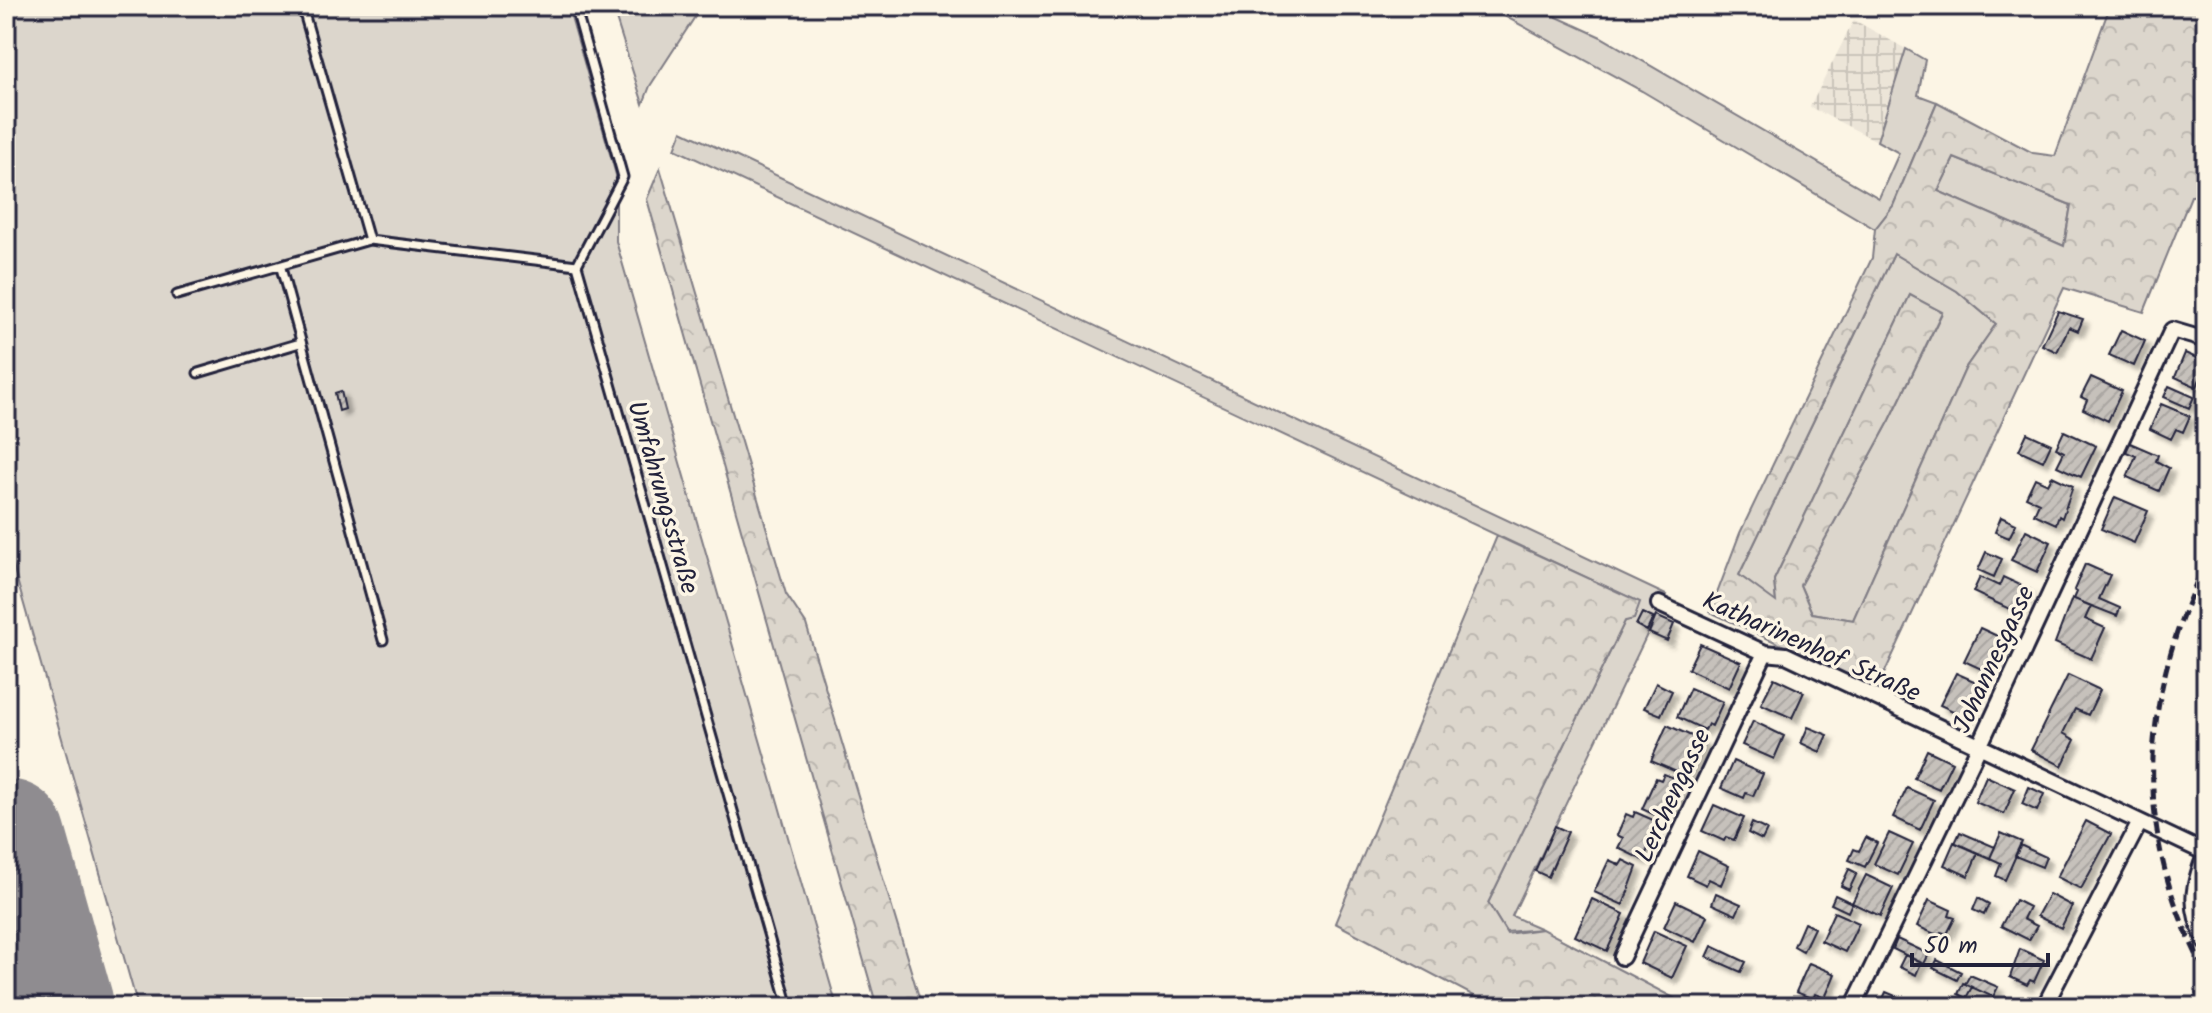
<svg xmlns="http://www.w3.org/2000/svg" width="2212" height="1013" font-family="Kalam,sans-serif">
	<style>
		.industrial { fill: url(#industrial-grid) }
		.grass { fill: #dcd6cc; stroke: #7f7c84; stroke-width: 2 }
		.forest { fill: url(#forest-crowns); stroke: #7f7c84; stroke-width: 2; fill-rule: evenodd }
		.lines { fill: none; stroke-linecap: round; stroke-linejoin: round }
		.taxiway { stroke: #8f8c90; stroke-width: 48 }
		.runway { stroke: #8f8c90; stroke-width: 122 }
		.building { fill: url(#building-hatch); stroke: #22223b; stroke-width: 2; filter: url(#shadow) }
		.lane-casing { stroke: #22223b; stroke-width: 13 }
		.street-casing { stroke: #22223b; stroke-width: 20 }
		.lane { stroke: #fcf5e5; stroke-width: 7 }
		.street { stroke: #fcf5e5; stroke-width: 14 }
		.rail { stroke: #22223b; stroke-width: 5; stroke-dasharray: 12 6; stroke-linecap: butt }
		.labels { text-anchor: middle; stroke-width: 7; stroke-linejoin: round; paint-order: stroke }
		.street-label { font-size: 26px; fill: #22223b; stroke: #fcf5e5 }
	</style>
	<defs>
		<pattern id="industrial-grid" width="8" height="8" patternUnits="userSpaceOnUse" patternTransform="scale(2)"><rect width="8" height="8" fill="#ece5d8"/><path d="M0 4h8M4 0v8" fill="none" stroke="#cac4ba"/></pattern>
		<pattern id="forest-crowns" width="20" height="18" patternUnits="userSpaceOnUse" patternTransform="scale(2)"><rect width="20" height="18" fill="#dcd6cc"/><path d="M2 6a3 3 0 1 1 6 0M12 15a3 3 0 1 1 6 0" fill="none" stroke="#bcb7b0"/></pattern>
		<pattern id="building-hatch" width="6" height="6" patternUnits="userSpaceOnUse" patternTransform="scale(2)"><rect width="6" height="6" fill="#c6c1bb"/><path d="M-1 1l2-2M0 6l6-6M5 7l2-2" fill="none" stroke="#aaa6a2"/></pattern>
		<filter id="shadow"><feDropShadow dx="5.5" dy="5.5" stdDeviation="2" flood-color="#0004"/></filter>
	</defs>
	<rect width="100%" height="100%" fill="#fcf5e5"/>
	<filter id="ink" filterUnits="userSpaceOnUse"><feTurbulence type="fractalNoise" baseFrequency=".0125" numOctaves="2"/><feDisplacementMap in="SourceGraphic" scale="16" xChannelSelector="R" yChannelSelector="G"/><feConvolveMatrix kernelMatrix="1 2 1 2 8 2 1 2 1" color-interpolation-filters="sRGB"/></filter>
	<g filter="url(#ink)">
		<path class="industrial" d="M1854,20L1906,49L1877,141L1810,107Z"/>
		<path class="grass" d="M6,6H568L616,175V241L837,1007H138L6,541Z
			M612,6H702L650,86L643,104Z
			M1486,6H1533L1601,37L1879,198L1899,153L1877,141L1906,49L1925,60L1918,95L1937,102L1893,206L1875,229L1642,91Z
			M682,131L1666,595L1512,916L1542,929L1506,932L1488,903L1625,621L1634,619L1639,602L675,149Z
			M1954,158L2071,205L2064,246L1938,191Z
			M1894,254L1957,291L1996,324L1966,367L1853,620L1812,613L1800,585L1890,420L1942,313L1910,295L1774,580L1776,603L1739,575Z"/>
		<path class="forest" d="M2110,6H2206V195L2191,196L2144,312L2064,288L1877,689L1710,612L1740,533L1872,258L1875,229L1893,206L1937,102L2033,153L2055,156ZM1954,158L2071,205L2064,246L1938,191ZM1894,254L1957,291L1996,324L1966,367L1853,620L1812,613L1800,585L1890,420L1942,312L1910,295L1774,580L1776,602L1739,575Z
			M660,168L786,594L806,624L922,1007H877L647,199Z
			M1497,536L1640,602L1634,619L1625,621L1488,903L1507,934L1542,929L1691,1007H1495L1335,923Z"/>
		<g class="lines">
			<path class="taxiway" d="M48,989L49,1007"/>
			<path class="runway" d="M6,840L53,1007"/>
		</g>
		<path class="building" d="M2206,199V222L2199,210Z
			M2058,311L2083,319L2078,331L2069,327L2057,352L2042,345Z
			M2121,330L2145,341L2134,366L2109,355Z
			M2185,353L2206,362L2197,387L2175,377Z
			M2091,377L2122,391L2108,421L2083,409L2087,400L2081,397Z
			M2169,386L2194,397L2189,408L2164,397Z
			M341,391L345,409L339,411L335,393Z
			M2161,404L2190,416L2183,432L2176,429L2171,439L2150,429Z
			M2064,431L2096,446L2081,477L2057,466L2064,452L2056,448Z
			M2027,433L2051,444L2043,461L2019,450Z
			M2130,443L2158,455L2156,461L2169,468L2159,491L2127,477L2136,456L2126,452Z
			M2052,476L2073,486L2062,518L2059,516L2056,524L2034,514L2039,503L2026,497L2035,478L2048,484Z
			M2115,497L2148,511L2134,543L2101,529Z
			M2001,517L2016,524L2009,538L1995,532Z
			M2026,530L2051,542L2037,572L2011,560Z
			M1986,552L2002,559L1994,577L1978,570Z
			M2085,564L2110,575L2099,599L2120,608L2117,616L2074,599L2077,592L2074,590Z
			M1980,577L1999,586L2003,577L2029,589L2018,613L1973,592Z
			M2072,598L2091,606L2085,619L2105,628L2091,659L2055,643Z
			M1642,613L1653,618L1647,631L1636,625Z
			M1656,616L1674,624L1667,641L1649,633Z
			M1980,628L2006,640L1990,673L1964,661Z
			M1700,644L1741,662L1729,688L1688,669Z
			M1956,673L1983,685L1968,718L1940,705Z
			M2068,675L2100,690L2088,715L2075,709L2063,733L2075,740L2062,766L2031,750Z
			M1774,678L1804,692L1792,718L1761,704Z
			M1656,683L1672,691L1661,715L1644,708Z
			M1690,688L1723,702L1712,726L1708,724L1705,730L1677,717Z
			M1753,721L1784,736L1774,759L1742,745Z
			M1667,725L1705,742L1688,777L1651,761Z
			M1808,727L1828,735L1820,752L1801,743Z
			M1927,750L1952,762L1939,789L1914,778Z
			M1733,761L1763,774L1753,796L1746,793L1744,798L1721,788Z
			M1664,774L1679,780L1676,786L1682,789L1671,814L1667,812L1664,819L1642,809L1656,778L1661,780Z
			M1986,776L2015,789L2004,814L1975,802Z
			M2029,787L2044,794L2037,811L2022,804Z
			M1907,788L1934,800L1920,830L1893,817Z
			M1714,805L1744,818L1734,840L1726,837L1724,841L1702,831Z
			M1635,812L1660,823L1643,860L1618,848L1623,838L1617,835L1626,814L1633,817Z
			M2086,821L2111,834L2081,889L2057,877Z
			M1752,823L1767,830L1762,840L1748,833Z
			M1555,826L1568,832L1548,877L1535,871Z
			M1960,832L1995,847L1990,858L1955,843Z
			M1889,833L1913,844L1898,875L1874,864Z
			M2001,833L2022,842L2005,880L1996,876L2001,863L1990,858Z
			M1866,837L1877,843L1865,867L1849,860L1854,849L1859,851Z
			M1954,842L1978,853L1968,876L1944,865Z
			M2020,845L2046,857L2042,867L2015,856Z
			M1698,851L1729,866L1721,885L1709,879L1706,885L1687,876Z
			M1609,860L1620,865L1623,860L1637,867L1623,905L1594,892Z
			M1849,869L1857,873L1849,890L1841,886Z
			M1866,875L1893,888L1880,916L1852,903Z
			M1716,893L1741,904L1736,915L1712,904Z
			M2049,894L2072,906L2061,928L2037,916Z
			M1835,895L1852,903L1848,912L1831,904Z
			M1978,898L1989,904L1984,915L1973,910Z
			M1592,899L1624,914L1607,951L1575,936Z
			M1929,900L1951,910L1949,916L1955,918L1947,934L1941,932L1939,936L1917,926Z
			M2015,900L2029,907L2023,919L2037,926L2029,940L2001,926Z
			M1676,901L1707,916L1695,942L1664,927Z
			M1834,912L1859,923L1845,952L1821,941Z
			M1804,923L1814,928L1803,951L1794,946Z
			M1654,931L1687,946L1672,978L1640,963Z
			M1897,939L1929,954L1924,964L1893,949Z
			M1712,946L1746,962L1741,972L1707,957Z
			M2020,949L2044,960L2034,982L2030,980L2027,985L2010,977Z
			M1905,955L1921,963L1916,975L1899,967Z
			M1937,960L1961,972L1957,980L1933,968Z
			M1809,963L1835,974L1825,998L1815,994L1813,999L1796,992Z
			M1970,975L1998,987L1993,997L1965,984Z
			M1963,983L1972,987L1966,998L1958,994Z
			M1886,992L1905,1000L1902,1007H1879Z
			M1958,999L1967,1004L1966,1007H1954Z"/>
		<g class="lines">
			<g class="lane-casing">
				<path id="lane" d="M302,6L369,240L577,265
					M575,6L623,177L577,265L789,1007
					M281,268L383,640
					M177,295L369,240
					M198,373L300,343"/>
			</g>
			<g class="street-casing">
				<path id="street" d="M1659,604L1765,653L1786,655L2206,853
					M2206,853C2192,888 2189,907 2206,943
					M1622,957L1765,653
					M1853,1007L1979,747L2172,330L2206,340
					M2044,1007L2140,822"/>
			</g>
			<use href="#lane" class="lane"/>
			<use href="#street" class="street"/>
			<path class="rail" d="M2206,562C2139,701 2131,835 2206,973"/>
		</g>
	</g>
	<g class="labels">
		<g class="street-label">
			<text transform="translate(664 497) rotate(74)" y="9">Umfahrungsstraße</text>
			<text transform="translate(1812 646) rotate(24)" y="9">Katharinenhof Straße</text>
			<text transform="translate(1993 659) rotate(-65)" y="9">Johannesgasse</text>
			<text transform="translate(1672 795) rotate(-65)" y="9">Lerchengasse</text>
		</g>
	</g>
	<rect width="2212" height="1013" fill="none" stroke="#fcf5e5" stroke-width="32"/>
	<rect x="16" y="16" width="2180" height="981" fill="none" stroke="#22223b" stroke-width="3" filter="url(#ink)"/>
	<path d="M1912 953v12h136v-12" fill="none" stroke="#22223b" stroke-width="4"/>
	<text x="1924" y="953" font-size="24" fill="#22223b" stroke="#fcf5e5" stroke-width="6" paint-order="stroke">50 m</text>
</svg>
